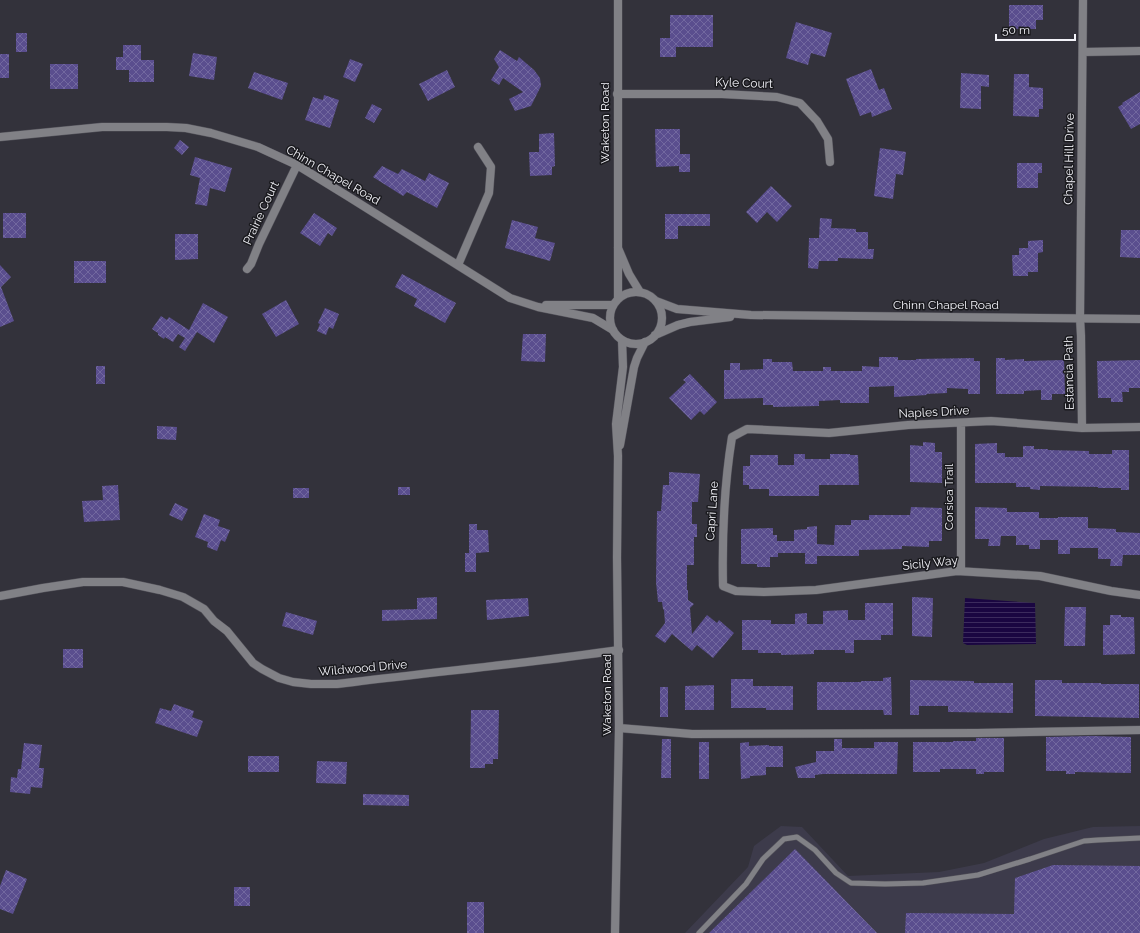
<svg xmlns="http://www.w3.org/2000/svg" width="1140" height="933" font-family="Raleway,sans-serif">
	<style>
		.built { fill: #3d3b4b }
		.water { fill: url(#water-rules) }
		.building { fill: url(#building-cross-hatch) }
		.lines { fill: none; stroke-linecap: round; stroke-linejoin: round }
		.service-casing { stroke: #525159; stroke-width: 6 }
		.minor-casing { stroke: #525159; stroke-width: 9 }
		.tertiary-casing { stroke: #525159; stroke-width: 9 }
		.service { stroke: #818186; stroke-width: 5 }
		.minor { stroke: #818186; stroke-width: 8 }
		.tertiary { stroke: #818186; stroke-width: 8 }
		.labels { text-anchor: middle; stroke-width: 3; stroke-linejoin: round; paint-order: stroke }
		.street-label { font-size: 12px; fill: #f3f3f9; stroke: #1a1a1e }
	</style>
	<defs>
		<pattern id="water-rules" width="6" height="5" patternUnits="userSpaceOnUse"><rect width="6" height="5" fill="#1a0641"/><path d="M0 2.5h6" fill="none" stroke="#3c2b5d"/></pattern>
		<pattern id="building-cross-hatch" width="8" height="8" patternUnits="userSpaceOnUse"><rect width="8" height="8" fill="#5a4e8e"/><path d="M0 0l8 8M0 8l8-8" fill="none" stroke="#72689f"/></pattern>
	</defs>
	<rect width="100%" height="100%" fill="#33323b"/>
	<path class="built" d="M781,826L802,827L848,876L939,872L984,863L1044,839L1093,827L1140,826V933H685L748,867L754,846Z"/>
	<path class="water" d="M965,598L1035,603L1036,644L967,645L963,643Z"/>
	<path class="building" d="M1009,5H1043V20H1036V29H1009Z
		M670,15H713V47H676V57H660V38H670Z
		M796,22L832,33L825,57L811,53L808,65L786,58Z
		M16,33H27V52H16Z
		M123,45H141V60H154V82H129V70H116V57H123Z
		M500,50L517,61L519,57L534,70L540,78L541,86L531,106L515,111L509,99L523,92L503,78L499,85L491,80L499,67L494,59Z
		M193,53L217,57L214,80L189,76Z
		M0,54H9V78H0Z
		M350,59L363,64L355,82L343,77Z
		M50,64H78V89H50Z
		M871,69L879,90L884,88L892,109L872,117L871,112L860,116L846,79Z
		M447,70L455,87L428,101L419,84Z
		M254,72L288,83L282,100L248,88Z
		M961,73L989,75V87L981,86V109L960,108Z
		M1014,74H1029V87L1043,88V109H1039V117L1013,116Z
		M1140,92V124L1131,129L1118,107L1123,104L1122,103Z
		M324,95L339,100L330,128L305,120L313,97L323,100Z
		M372,104L382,109L374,123L365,118Z
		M655,129H680V154H690V172H679V166L656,167Z
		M554,133L555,166L552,167V175L530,176L529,152H539V134Z
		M180,140L189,147L182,155L174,148Z
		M880,148L906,152L903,175L896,174L893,199L874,196Z
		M195,157L232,168L225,192L210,188L207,206L195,204L200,178L190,175Z
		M1017,163H1042V173H1038V188H1017Z
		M382,166L398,174L402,169L425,181L429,173L449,183L437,208L407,192L403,196L373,177Z
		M771,186L792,206L777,222L767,212L757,223L746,212Z
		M3,213H26V238H3Z
		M314,213L337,228L332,236L328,233L320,246L300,233Z
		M665,214H710V226H678V239H665Z
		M820,218L832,219L831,228L856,229V232H868V249H874L873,259L838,258V261H819L818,269L808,268L809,238H819Z
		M512,220L538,227L535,238L555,243L550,261L505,248Z
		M1121,230H1140V258L1120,257Z
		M175,234H198V259L175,260Z
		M1043,240V252L1038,253V272H1028V276H1013L1012,255H1019V248H1028V241Z
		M74,261H106V283H74Z
		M0,265L11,277L1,287L14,321L0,327Z
		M402,274L456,303L445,323L414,306L417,299L395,287Z
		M286,300L299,324L276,337L262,314Z
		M203,303L228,317L214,343L197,332L185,351L179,347L185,338L178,334L173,342L165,337L164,339L158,335V333L152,329L161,316L167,320L169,317L189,330Z
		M325,308L339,314L333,329L329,327L326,335L317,331L320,324L318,323Z
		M523,334H546L545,362L521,361Z
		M879,357H898V360H916V359L974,358V361H980V394H968V389L947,388V393L926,394L927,395L894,397V386L869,387V403H840V400L819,401V406L773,407V405H763V398L724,399V370H730V363H740V370L763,369V359H772V362H792L793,371H823V367H831V371H862V366L879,367Z
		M996,358H1005V360L1024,359V361L1064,360L1065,394H1052V400H1041V390L1024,391V394H996Z
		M1140,360V388H1129V392H1122L1123,402H1111V398H1098L1097,361Z
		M96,366H105V384H96Z
		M690,374L717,402L704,415L700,411L691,420L669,398L686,382L683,380Z
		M157,426L177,427L176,440L157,439Z
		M923,442L935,443V452H942V483L910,482V445L923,446Z
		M997,443V453H1005V457H1023V446H1034V449H1048V450L1089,451V454H1112V450H1129V490H1121V488H1098V487L1040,486V490L1030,489V487H1016V483H975V444Z
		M794,454H805V459H830V454H850V455H858L859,485H819V496H769V489H749V485H743V466H750V455H778V465H794Z
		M669,472L700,474L698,502H692V524H697V537H694V565H687V590H688V600L694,604L690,608L692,634L707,615L717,623L719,620L734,633L713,658L697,645L692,651L672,634L665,643L655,636L665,623L664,610L663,609L662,602H658L656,582L657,511H661L663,485H669Z
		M118,485L120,520L84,522L82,501L103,500L102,486Z
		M398,487H410V495H398Z
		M293,488H309V498H293Z
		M175,503L188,509L182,521L169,515Z
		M911,507L942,508V541H929V547L902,546V549L859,550V556H817V564H805V553H778V557H770V567H757V564H741V529L773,528V535H777V541H794V530L807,529V527L817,526V544L834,545L835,525H851V520H869V515H910Z
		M975,507L1007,508V512H1039V518H1058V517H1088V528L1116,529V532L1140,533V555H1123L1122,566H1110L1111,559H1098V548H1070V554H1058V540H1040V549H1029V545H1016V536H1001L1000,546H988L989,539H975Z
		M204,514L220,520L218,526L230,530L225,542L221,540L217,551L207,547L208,542L195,537Z
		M469,524H477V530H488L489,552L476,553V572H465V553H469Z
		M437,597V619L382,621V610L417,609V598Z
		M912,597L933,598L932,637L912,636Z
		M528,598L529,616L487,620L486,600Z
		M865,603H893V635H881V640H854V653H845V650H814V654L781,655V653H758V650H742V620H771V624H795V614L807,613V624H823V611L848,610V620H865Z
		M1065,607H1086L1085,646H1064Z
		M286,612L317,621L313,635L282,626Z
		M1110,615H1121V617H1134L1135,654L1103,655V625H1110Z
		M63,649H83V668H63Z
		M891,677L892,715H884L883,710H817V682H861V681H883V678Z
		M731,679H753V686H793V710H766V708H731Z
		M910,680L974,681V683H1013V713L948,712V706H919V715H910Z
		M1035,680H1062V683H1101V684H1139V718L1035,716Z
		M714,685V710H685V686Z
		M660,687H668V717H660Z
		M174,704L194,711L192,717L203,721L197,737L155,723L160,708L171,711Z
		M471,710H499L498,759H493V764H485V768H470Z
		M1093,736L1131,737V773L1075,772V774H1066V771H1046V737Z
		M976,738H1004V772H984V774H976V769H940V772H913V742H953V741H976Z
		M662,739H671V778H661Z
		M834,739H842V748H874V742H898L897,774H823L815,775V778H798L795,767L816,762V751H834Z
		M699,742H709V779H699Z
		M749,742V746L769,745V746H783V767H766V775L750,776V778L741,779L740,743Z
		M24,743L42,745L39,768H44L42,788L31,787L30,794L10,792L11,777L17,778L18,769H21Z
		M248,756H279V772H248Z
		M317,761L347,762L346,784L316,783Z
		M363,794L409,795V806L363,805Z
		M795,849L877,933H709Z
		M1053,865L1140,866V933H905L906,913L1014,914L1015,878Z
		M6,870L27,879L13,914L0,909V886Z
		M234,887H250V906H234Z
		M467,902H484V933H467Z"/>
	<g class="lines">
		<g class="service-casing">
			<path id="service" d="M699,933L746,884L763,859L784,839L797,837L815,850L836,873L851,883L885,884L923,883L978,875L1030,859L1084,841L1098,840L1140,838"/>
		</g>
		<g class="minor-casing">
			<path id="minor" d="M1083,52L1140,51
				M617,94H722L777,97L800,103L817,121L828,139L830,162
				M0,137L102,127H167L186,128L211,133L258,147L297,165L349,197L510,298L538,307L593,318L613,330
				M458,265L489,193L491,167L478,147
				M247,269L251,264L259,244L297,165
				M546,305H613
				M1140,427L1082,428L991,421L908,425L829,433L747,429L732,437C724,486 722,537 723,586L736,591L764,592L816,590L957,571L1040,576L1111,591L1140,595
				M1082,428L1081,336L1080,318L1083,0
				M961,571V423
				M0,596L43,588L83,582H123L160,590L183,597L204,609L214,621L227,631L253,663L262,669L279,678L293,682L311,684H337L354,682C442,671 531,663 619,650
				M619,728L692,734L977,733L1140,730"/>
		</g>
		<g class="tertiary-casing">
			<path id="tertiary" d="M618,248L629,274L640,292
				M610 318a26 26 0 1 1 52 0a26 26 0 1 1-52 0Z
				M618,299V0
				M656,301L677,309L751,315L1140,319
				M655,335L678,325L690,322L730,317
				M620,445L634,367L637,358L645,342
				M615,933L619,728L617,558L618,456L616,424L623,367L622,340"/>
		</g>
		<use href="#service" class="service"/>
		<use href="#minor" class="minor"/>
		<use href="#tertiary" class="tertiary"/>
	</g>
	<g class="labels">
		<g class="street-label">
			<text transform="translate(744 83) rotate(2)" y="4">Kyle Court</text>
			<text transform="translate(605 123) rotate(-90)" y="4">Waketon Road</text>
			<text transform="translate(1069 159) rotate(-89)" y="4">Chapel Hill Drive</text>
			<text transform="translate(333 175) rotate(30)" y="4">Chinn Chapel Road</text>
			<text transform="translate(261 213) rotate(-65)" y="4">Prairie Court</text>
			<text x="946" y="309">Chinn Chapel Road</text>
			<text transform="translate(1069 373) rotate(-91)" y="4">Estancia Path</text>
			<text transform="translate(934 412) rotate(-3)" y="4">Naples Drive</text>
			<text transform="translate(949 497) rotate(-90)" y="4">Corsica Trail</text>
			<text transform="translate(712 511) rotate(-86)" y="4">Capri Lane</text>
			<text transform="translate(930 563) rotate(-6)" y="4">Sicily Way</text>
			<text transform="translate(363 668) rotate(-5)" y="4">Wildwood Drive</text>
			<text transform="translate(607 695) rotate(-90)" y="4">Waketon Road</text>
		</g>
	</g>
	<path d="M996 34v6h79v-6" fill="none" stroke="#f3f3f9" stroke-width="2"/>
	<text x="1002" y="34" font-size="12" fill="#f3f3f9" stroke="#1a1a1e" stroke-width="3" paint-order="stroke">50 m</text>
</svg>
